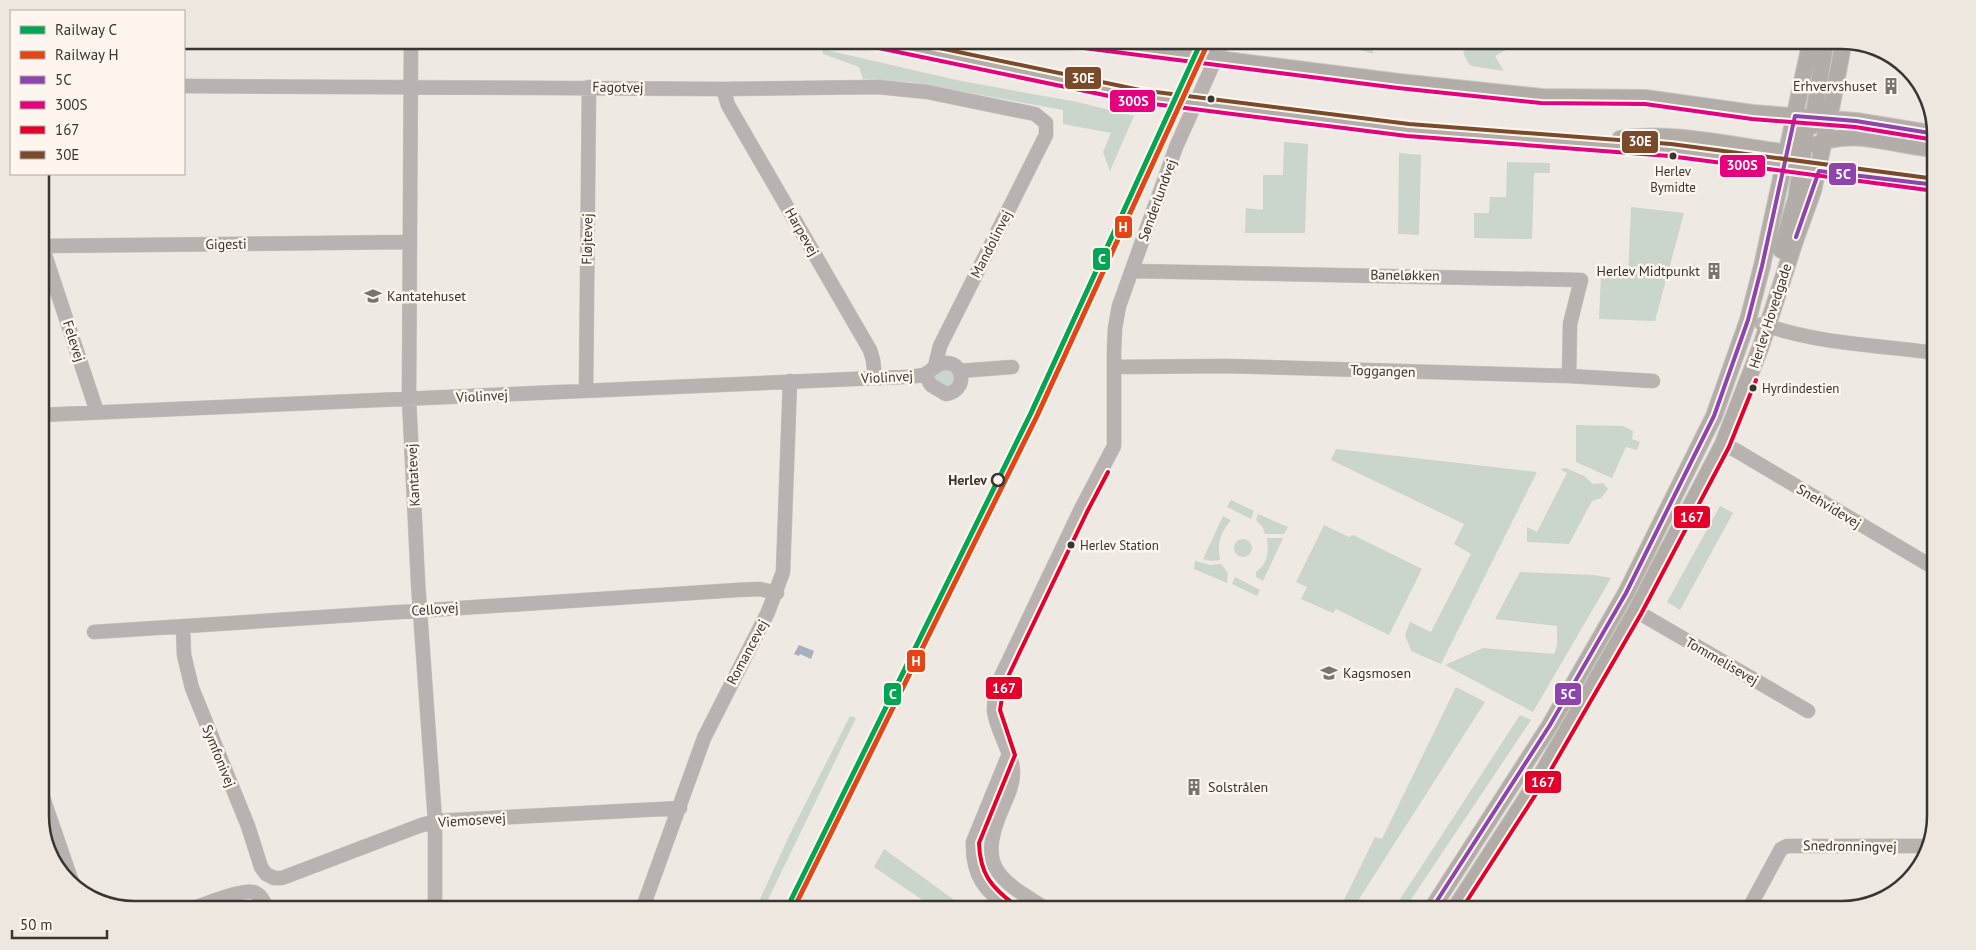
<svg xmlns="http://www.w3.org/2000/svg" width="1976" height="950" font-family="'PT Sans',sans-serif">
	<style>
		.green { fill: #cad5cc }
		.water { fill: #a7b0bf }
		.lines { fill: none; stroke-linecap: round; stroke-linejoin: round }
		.minor-casing { stroke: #c9c5c0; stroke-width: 15 }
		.major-casing { stroke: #c9c5c0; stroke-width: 18 }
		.minor { stroke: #b8b3b1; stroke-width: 14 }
		.major { stroke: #b2ada8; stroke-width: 16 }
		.major-bridge-casing { stroke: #c9c5c0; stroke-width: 18; stroke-linecap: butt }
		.major-bridge { stroke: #b2ada8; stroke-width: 16 }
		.bus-1-casing { stroke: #fef6ee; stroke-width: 8 }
		.bus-2-casing { stroke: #fef6ee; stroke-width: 8 }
		.bus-3-casing { stroke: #fef6ee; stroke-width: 8 }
		.bus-4-casing { stroke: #fef6ee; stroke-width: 8 }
		.bus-1 { stroke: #8e44ad; stroke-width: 4 }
		.bus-2 { stroke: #e5007d; stroke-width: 4 }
		.bus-3 { stroke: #e4002b; stroke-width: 4 }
		.bus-4 { stroke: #7a4b2a; stroke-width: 4 }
		.rail-1-casing { stroke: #fef6ee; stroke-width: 9 }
		.rail-2-casing { stroke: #fef6ee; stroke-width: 9 }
		.rail-1 { stroke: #00a651; stroke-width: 5 }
		.rail-2 { stroke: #e64415; stroke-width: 5 }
		.bus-dot { fill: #393531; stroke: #fef6ee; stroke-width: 2 }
		.stop-dot { fill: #fef6ee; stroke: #393531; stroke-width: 2.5 }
		.labels { text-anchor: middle; stroke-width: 5; stroke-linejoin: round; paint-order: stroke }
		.bus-label { font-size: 13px; fill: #393531; stroke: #fef6ee; text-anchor: start }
		.poi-label { font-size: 14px; fill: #393531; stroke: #fef6ee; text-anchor: start }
		.street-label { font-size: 14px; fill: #393531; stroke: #fef6ee }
		.stop-label { font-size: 14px; font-weight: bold; fill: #393531; stroke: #fef6ee; text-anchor: end }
		.rim { fill: none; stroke: #393531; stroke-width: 2.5 }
		.line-badge { stroke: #fef6ee; stroke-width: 2 }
		.badge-label { font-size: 14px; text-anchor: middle; font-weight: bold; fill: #fff }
	</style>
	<rect width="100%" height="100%" fill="#eee9e3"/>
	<path class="green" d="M1341,40H1367L1374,54L1343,45Z
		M1476,40H1524L1495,56L1504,71L1472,66L1468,63L1463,52L1468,48L1467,44Z
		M822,49L961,81L1077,102L1134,116L1110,171L1103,152L1111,133L1063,124V110L909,82L863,79L859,67L823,54Z
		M1284,142L1308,144L1305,233H1245L1246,208L1263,210V175H1283Z
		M1399,153L1421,155L1419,235L1398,234Z
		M1507,162L1550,163V173H1534L1532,239L1474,238V213H1489L1490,197H1506Z
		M1631,207L1684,213L1655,321L1599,319L1601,276L1628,278Z
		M948,369L954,374L955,382L947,387L938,383L933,375L934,370Z
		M1576,425L1623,426L1633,431L1632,439L1640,442L1637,450L1626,447L1612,478L1576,462Z
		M1336,449L1537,472L1441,664L1411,651L1405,635L1410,622L1431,632L1471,554L1454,544L1464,524L1331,460Z
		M1566,468L1584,476L1593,484L1603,483L1608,489L1601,498L1592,501L1569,544L1527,542V527L1537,532L1567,473L1560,469Z
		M1231,500L1254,511L1251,519L1227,507Z
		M1720,506L1733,513L1680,610L1667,602Z
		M1258,514L1288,527L1284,534H1265L1263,528L1256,520Z
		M1223,516L1231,520C1220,533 1217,544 1220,560L1211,561L1203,559Z
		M1324,525L1349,537L1353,535L1422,569L1389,635L1336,609L1333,613L1301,599L1307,587L1296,582Z
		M1267,538H1283L1263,581L1256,577V572C1268,563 1269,553 1267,538Z
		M1234 548a9 9 0 1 1 18 0a9 9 0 1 1-18 0Z
		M1195,561L1210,565L1221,564L1228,573L1227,583L1194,569Z
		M1520,572L1594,575L1611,578L1533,712L1445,665L1483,648L1554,654L1557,646V626L1495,619Z
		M1235,577L1260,590L1257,596L1232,584Z
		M1456,687L1485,702L1352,910H1339L1375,837L1382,839Z
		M1520,715L1531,720L1404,910H1393Z
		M850,716L856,718L763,910H755L790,834Z
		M884,849L968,910H937L874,867Z"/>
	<path class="water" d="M799,645L814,651L811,659L800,654L799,656L794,654Z"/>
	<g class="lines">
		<g class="minor-casing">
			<path id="minor" d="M411,40L409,399L418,583L435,821V910
				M184,86L723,89L878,87L927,92L1035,114L1046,123V135L940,346L935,366
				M723,89L728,105L870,350L873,360L875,378
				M40,240L97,412
				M42,246L409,242
				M1132,271L1581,280L1570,324L1569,376
				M1762,324C1818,344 1877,345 1936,353
				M1114,367L1226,366L1569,376L1653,381
				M959,371L1012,367
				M586,391L589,87
				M40,415L875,378C890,377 908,378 923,375C932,372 936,362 947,363C965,364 967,391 946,394L931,385L925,375
				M1723,444L1737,451L1936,569
				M1636,611L1808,711
				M183,626L184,655L192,688L248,826L261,867L266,874L274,878H282L419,826L435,821L680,808
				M94,632L737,590L760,589L777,593
				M1009,754L973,842C972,876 985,891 1011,910
				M40,789L72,882
				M189,910C203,905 241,889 253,892C261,894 265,903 267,910
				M642,910L704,738L768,612L783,572L790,381
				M1048,910C1000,880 976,869 1002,809C1007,797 1013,786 1013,772C1012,751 996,731 994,710C994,701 996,692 998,683L1081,509L1114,446V351L1115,328L1119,306L1176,147L1224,40
				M1748,910L1781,849L1787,846H1929"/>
		</g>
		<g class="major-casing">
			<path id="major" d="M870,40L1139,96
				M1069,40L1158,51
				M1241,62L1399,82L1542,97L1645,98L1753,113L1856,121L1936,134
				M1221,106L1408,130L1670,150L1936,185
				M1812,126L1826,40
				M1620,139C1671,131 1724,144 1775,151L1787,153L1796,151
				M1815,145C1852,127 1897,147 1936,149
				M1781,250L1796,199L1804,147L1805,134L1803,126L1795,116
				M1431,910L1550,725L1626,593L1714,416L1748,320L1762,266L1811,40
				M1454,910L1540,777L1636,611L1723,444L1761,346L1795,241L1813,191L1832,104L1844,40"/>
		</g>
		<use href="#minor" class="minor"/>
		<use href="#major" class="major"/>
		<g class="major-bridge-casing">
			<path id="major-bridge" d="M1158,51L1241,62
				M1139,96L1221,106"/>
		</g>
		<use href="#major-bridge" class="major-bridge"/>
		<g class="bus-1-casing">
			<path id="bus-1" d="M1796,237L1819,171L1936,185
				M1431,910L1550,725L1626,593L1714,416L1748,320L1762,266L1795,116L1856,121L1936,134"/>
		</g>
		<g class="bus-2-casing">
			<path id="bus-2" d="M869,46L1138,102L1407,136L1669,156L1935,191
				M1068,46L1398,88L1541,103L1645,104L1752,119L1855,127L1935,140"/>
		</g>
		<g class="bus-3-casing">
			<path id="bus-3" d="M1015,905C991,887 980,874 979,843L1015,755L1000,710L1004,685L1087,512L1108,472
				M1461,910L1545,780L1641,614L1729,447L1756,380"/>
		</g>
		<g class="bus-4-casing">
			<path id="bus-4" d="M901,40L1140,90L1409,124L1671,144L1936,179"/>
		</g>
		<use href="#bus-1" class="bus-1"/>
		<use href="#bus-2" class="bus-2"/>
		<use href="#bus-3" class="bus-3"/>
		<use href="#bus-4" class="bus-4"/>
		<g class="rail-1-casing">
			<path id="rail-1" d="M786,910L1031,413L1202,40"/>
		</g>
		<g class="rail-2-casing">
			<path id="rail-2" d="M793,910L1037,416L1208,43"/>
		</g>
		<use href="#rail-1" class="rail-1"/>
		<use href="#rail-2" class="rail-2"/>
	</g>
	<defs>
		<g id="building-bare" transform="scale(1.35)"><path d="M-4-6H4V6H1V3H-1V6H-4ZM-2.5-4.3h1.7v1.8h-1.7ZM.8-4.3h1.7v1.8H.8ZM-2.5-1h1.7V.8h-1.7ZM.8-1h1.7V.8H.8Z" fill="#78746f" stroke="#fef6ee" stroke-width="2.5" paint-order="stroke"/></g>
		<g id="school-bare" transform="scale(1.35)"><path d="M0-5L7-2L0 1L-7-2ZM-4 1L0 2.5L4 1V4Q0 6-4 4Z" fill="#78746f" stroke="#fef6ee" stroke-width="2.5" paint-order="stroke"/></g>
	</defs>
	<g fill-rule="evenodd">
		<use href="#building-bare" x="1891" y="86"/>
		<use href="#building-bare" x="1714" y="271"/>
		<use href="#school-bare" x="373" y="296"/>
		<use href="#school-bare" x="1329" y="673"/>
		<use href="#building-bare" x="1194" y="787"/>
	</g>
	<g class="bus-dot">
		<circle cx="1211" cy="99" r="4.5"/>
		<circle cx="1673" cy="156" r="4.5"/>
		<circle cx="1753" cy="388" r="4.5"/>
		<circle cx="1071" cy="545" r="4.5"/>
	</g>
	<circle class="stop-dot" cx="998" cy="480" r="6"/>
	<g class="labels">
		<g class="bus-label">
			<text x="1673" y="176" text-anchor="middle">Herlev<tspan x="1673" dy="16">Bymidte</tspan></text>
			<text x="1762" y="393">Hyrdindestien</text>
			<text x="1080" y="550">Herlev Station</text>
		</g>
		<g class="poi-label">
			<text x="1877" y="91" text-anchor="end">Erhvervshuset</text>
			<text x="1700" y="276" text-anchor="end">Herlev Midtpunkt</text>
			<text x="387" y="301">Kantatehuset</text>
			<text x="1343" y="678">Kagsmosen</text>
			<text x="1208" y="792">Solstrålen</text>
		</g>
		<g class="street-label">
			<text transform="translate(618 87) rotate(1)" y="5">Fagotvej</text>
			<text transform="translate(1157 200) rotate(-70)" y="5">Sønderlundvej</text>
			<text transform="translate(802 232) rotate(60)" y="5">Harpevej</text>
			<text transform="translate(587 239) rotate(-89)" y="5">Fløjtevej</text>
			<text transform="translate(226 244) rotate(-1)" y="5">Gigesti</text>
			<text transform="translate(991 244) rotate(-63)" y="5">Mandolinvej</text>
			<text transform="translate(1405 275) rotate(1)" y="5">Baneløkken</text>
			<text transform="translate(1770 316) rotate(-72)" y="5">Herlev Hovedgade</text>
			<text transform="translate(74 341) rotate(72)" y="5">Felevej</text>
			<text transform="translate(1383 371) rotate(2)" y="5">Toggangen</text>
			<text transform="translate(887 377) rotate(-3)" y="5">Violinvej</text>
			<text transform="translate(482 396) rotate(-3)" y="5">Violinvej</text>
			<text transform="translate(413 475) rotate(-93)" y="5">Kantatevej</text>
			<text transform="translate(1829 506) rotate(31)" y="5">Snehvidevej</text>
			<text transform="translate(435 609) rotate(-4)" y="5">Cellovej</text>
			<text transform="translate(747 652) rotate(-62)" y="5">Romancevej</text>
			<text transform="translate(1722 661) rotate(30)" y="5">Tommelisevej</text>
			<text transform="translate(219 756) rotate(68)" y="5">Symfonivej</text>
			<text transform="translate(472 820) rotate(-4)" y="5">Viemosevej</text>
			<text transform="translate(1850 846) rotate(1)" y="5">Snedronningvej</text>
		</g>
		<g class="stop-label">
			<text x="987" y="485">Herlev</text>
		</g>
	</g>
	<path d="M0 0H1976V950H0ZM134 49H1842A85 85 0 0 1 1927 134V816A85 85 0 0 1 1842 901H134A85 85 0 0 1 49 816V134A85 85 0 0 1 134 49Z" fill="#eee7df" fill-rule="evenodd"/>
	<path class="rim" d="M134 49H1842A85 85 0 0 1 1927 134V816A85 85 0 0 1 1842 901H134A85 85 0 0 1 49 816V134A85 85 0 0 1 134 49Z"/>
	<g class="line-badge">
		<rect x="1064" y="66" width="38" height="24" rx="5" fill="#7a4b2a"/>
		<rect x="1109" y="89" width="47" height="24" rx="5" fill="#e5007d"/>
		<rect x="1621" y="130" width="38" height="24" rx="5" fill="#7a4b2a"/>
		<rect x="1719" y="154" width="47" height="24" rx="5" fill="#e5007d"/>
		<rect x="1828" y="162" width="29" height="24" rx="5" fill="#8e44ad"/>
		<rect x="1114" y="215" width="19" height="24" rx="5" fill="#e64415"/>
		<rect x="1092" y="247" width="19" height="24" rx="5" fill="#00a651"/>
		<rect x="1673" y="505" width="38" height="24" rx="5" fill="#e4002b"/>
		<rect x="906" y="649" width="20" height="24" rx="5" fill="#e64415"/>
		<rect x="985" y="676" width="38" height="24" rx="5" fill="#e4002b"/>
		<rect x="883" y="682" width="19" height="24" rx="5" fill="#00a651"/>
		<rect x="1554" y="682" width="28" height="24" rx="5" fill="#8e44ad"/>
		<rect x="1524" y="770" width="38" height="24" rx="5" fill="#e4002b"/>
	</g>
	<g class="badge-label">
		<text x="1083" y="83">30E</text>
		<text x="1133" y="106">300S</text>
		<text x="1640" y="146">30E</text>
		<text x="1742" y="170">300S</text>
		<text x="1843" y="179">5C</text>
		<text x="1123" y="232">H</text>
		<text x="1102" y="264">C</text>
		<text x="1692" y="522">167</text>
		<text x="916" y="666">H</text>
		<text x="1004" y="693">167</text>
		<text x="893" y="699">C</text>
		<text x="1568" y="699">5C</text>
		<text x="1543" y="787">167</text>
	</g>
	<rect x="10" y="10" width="175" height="165" fill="#fef6ee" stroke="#afa9a2"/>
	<rect x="20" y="26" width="25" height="8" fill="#00a651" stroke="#afa9a2"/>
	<text x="55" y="35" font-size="15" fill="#393531">Railway C</text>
	<rect x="20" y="51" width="25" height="8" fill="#e64415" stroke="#afa9a2"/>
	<text x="55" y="60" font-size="15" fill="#393531">Railway H</text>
	<rect x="20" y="76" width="25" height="8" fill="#8e44ad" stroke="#afa9a2"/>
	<text x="55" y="85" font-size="15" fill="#393531">5C</text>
	<rect x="20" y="101" width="25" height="8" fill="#e5007d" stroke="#afa9a2"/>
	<text x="55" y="110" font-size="15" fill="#393531">300S</text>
	<rect x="20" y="126" width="25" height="8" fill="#e4002b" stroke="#afa9a2"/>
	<text x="55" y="135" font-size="15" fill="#393531">167</text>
	<rect x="20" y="151" width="25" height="8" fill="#7a4b2a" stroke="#afa9a2"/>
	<text x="55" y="160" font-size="15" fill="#393531">30E</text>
	<path d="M12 930v8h95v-8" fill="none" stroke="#393531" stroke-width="2.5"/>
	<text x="20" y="930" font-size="15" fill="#393531" stroke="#fef6ee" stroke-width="4" paint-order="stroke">50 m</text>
</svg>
